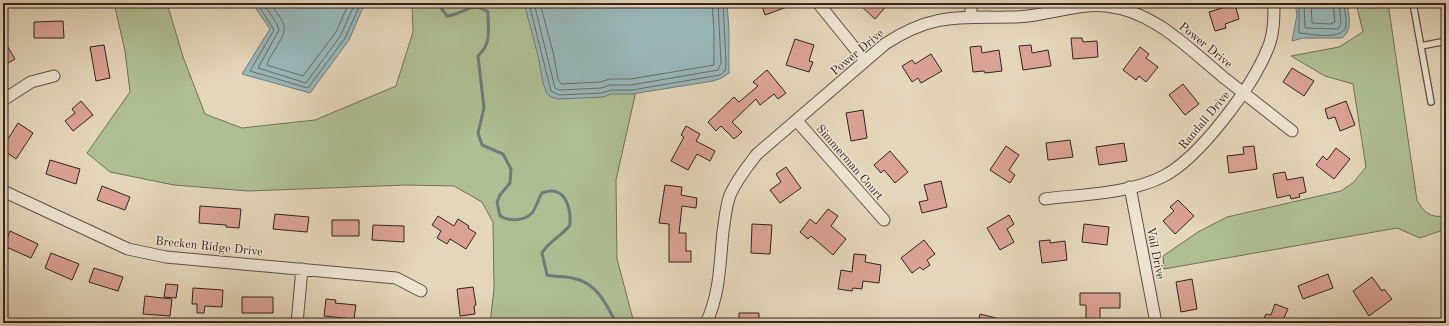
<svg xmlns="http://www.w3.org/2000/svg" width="1449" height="326" font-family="'Old Standard TT',serif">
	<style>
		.green { fill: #afbf94; stroke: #717259 }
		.water { fill: #99b7b9; stroke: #707c7b }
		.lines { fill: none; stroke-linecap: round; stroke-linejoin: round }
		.shore { stroke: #666e6c; stroke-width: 1 }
		.stream { stroke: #707c7b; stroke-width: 3 }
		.building { fill: #daa294; stroke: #33241e }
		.service-casing { stroke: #5f5045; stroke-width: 8 }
		.minor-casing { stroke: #5f5045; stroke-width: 13 }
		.service { stroke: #ede4d2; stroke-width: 5.5 }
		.minor { stroke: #ede4d2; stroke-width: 11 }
		.labels { text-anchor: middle; stroke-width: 3; stroke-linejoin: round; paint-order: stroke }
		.street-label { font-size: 12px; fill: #33241e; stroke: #ede4d2 }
	</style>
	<rect width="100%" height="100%" fill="#e4d6ba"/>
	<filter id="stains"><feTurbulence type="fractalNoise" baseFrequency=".005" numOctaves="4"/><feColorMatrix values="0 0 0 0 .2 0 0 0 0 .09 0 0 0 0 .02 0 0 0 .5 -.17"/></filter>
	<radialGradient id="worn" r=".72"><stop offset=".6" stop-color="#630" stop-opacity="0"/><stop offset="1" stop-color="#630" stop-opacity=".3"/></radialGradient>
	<path class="green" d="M114,3H167L183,57L205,114L242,128L315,120L396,86L413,32L412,3H640L643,60L616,180L617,259L634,323H519L515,318L505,323H490L494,289L493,222L482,202L454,186L406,185L248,191L174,185L110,172L87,153L130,92L125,51Z
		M1356,3H1388L1417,200C1424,213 1430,218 1446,216V229L1420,238L1397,228L1164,269L1163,256L1198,232L1227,217L1341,191L1354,182L1366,167L1353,84L1325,76L1291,56L1339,47L1363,32Z"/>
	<path class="water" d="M252,3H365L349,40L310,93L242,74L270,29Z
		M524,3H727L729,30V73L722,78L713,81L632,94H611L603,97L558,99L551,97L547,93L543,83L538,56Z
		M1295,3H1347C1349,17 1353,29 1342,38H1303L1292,41L1297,15Z"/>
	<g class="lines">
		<path class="shore" d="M257,3L274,30L250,71L308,88L345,38L361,3
			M263,3L277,24L279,30L258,68L306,83L341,35L355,3
			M270,3C286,26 290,26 274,51C272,55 268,60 267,65L303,76L336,32L349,3
			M529,3L551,91L559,95L602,93L611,90H632L720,75L725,71L726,63L723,3
			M534,3L555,88L559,90L601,88L610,85H631L718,70L721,63L718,3
			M540,3L553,52L558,79L561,84L600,82L610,79H631L714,65V31L712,3
			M1299,3V33C1310,34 1343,41 1346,26C1347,19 1344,10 1344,3
			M1304,3L1305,28L1338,29L1341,24L1339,3
			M1311,3L1312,23L1331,24L1335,22L1333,3"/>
		<path class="stream" d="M440,3L441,8L447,16C464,15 470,0 488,12C488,30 492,43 478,56L484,108L478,133L482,145L503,154L511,169L510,183L500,195L497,202L500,216C509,221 523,222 532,213C536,208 538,199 542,193C565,184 571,207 570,225C562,236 549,241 542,253L547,275C555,277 563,276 572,278C596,282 606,303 616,323"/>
	</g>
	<path class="building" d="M761,3H794L795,4L765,15Z
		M858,3H889L875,19Z
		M1235,4L1239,19L1225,24L1226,28L1215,31L1209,12Z
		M63,21L64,38H34V22Z
		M1071,38H1082L1083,42L1097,41L1098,57L1073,59Z
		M3,39L15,59L3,66Z
		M795,39L814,45L809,61L813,62L809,72L786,65Z
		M104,45L110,78L96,81L90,47Z
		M1031,45L1032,53L1048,50L1051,66L1023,70L1019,46Z
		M981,46L982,53L999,50L1002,71L985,73L984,71L973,72L970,47Z
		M1140,47L1149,54L1146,58L1158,67L1146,82L1139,76L1136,80L1123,70Z
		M931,54L942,71L921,83L918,78L912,82L902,66L912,60L915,64Z
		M1292,68L1314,81L1304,96L1283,82Z
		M767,70L786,93L778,99L774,94L760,105L756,99L732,122L742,132L734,139L721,126L716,131L708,122L734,97L739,102L758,86L753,82Z
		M1183,84L1199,104L1185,115L1169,95Z
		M81,101L93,115L73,131L65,121L75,113L72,109Z
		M1346,101L1355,125L1340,131L1335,117L1328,119L1325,109Z
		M863,110L867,138L851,141L846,113Z
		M18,123L33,133L16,159L3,150V147Z
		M686,126L700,134L696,141L715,151L710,161L697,154L688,170L671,161L684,137L681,135Z
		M1070,140L1073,157L1048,160L1046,143Z
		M1124,143L1127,161L1099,165L1096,147Z
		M1006,146L1019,155L1009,170L1015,175L1010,183L990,170Z
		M1254,146L1257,169L1229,173L1227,156L1244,154L1243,147Z
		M1336,148L1350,159L1334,179L1316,165L1323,156L1327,160Z
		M890,151L908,172L895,183L884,170L881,173L874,165Z
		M50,160L80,169L76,184L46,174Z
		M786,167L801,188L780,203L770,190L781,182L776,174Z
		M1285,172L1287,180L1303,177L1306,192L1299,194L1300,197L1291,199L1290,195L1277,198L1273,174Z
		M941,181L947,207L922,213L919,202L928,200L924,185Z
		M665,185L682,187L681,195L697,198L696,208L682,206L679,233H686V251H691V262H669V224L659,223Z
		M102,186L130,197L125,210L97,200Z
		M1178,200L1194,216L1175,234L1163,221L1174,211L1170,207Z
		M200,206L241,209L239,228L226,227V225L199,223Z
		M828,209L838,216L831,226L846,239L833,255L811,236L808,239L800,232L810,219L816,224Z
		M275,214L309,217L307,232L273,229Z
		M1009,215L1014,224L1007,229L1014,242L1000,250L987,228Z
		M438,216L454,226L458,219L469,226L468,228L476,233L466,249L450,239L447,244L437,238L441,231L432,225Z
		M332,220H359V236H332Z
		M752,224L772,225L770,254L751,253Z
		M1084,224L1109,227L1107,245L1082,242Z
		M373,225L404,226V242L372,240Z
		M10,231L38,244L31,258L4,246Z
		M924,240L935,254L927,260L930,265L923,270L920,267L912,273L901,258Z
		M1050,240V243L1065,241L1067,260L1042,263L1039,241Z
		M51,253L79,264L72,280L45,268Z
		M854,254L866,255L865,262L881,265L879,283L863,281L862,289L853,288L852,291L838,289L841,270L852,272Z
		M94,268L123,277L118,291L89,282Z
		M1328,274L1333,288L1303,299L1298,286Z
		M1372,277L1382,291L1384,289L1392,299L1369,316L1353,291Z
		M1192,279L1197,309L1181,312L1176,282Z
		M166,284L178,285L176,298L164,297Z
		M473,287L476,305L474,306L475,314L460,316L457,289Z
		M193,288L223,290L222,307L205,306L204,313H197V304H192Z
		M1080,293H1120V308H1100V323H1086V305H1080Z
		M145,296L172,299L170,316L143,314Z
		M242,297H273V313H242Z
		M326,299L336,300L335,303L356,305L354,319L324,316Z
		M1275,304L1288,309L1283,320L1289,323H1262L1266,314L1271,315Z
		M739,313H759V323H739Z
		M980,314L1004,320V323H978Z"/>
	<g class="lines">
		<g class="service-casing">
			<path id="service" d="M1413,3L1431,102
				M1421,46L1446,41"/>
		</g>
		<g class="minor-casing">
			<path id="minor" d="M818,3L865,61
				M971,16V3
				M3,100L31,82L54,76
				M797,121L884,220
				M1130,187L1156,323
				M3,191L128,249L166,257L396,278L421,291
				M1045,199C1084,194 1129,194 1164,176C1200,157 1253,86 1268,48C1274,34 1274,17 1274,3
				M297,323L302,269
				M706,323C720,295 720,261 723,231C725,219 726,205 730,195C737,179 747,167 757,154L885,44C934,12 960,18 1016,17C1046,16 1076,3 1106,6C1154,11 1188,48 1223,77C1246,95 1269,113 1292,131"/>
		</g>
		<use href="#service" class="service"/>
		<use href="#minor" class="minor"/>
	</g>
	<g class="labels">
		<g class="street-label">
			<text transform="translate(1206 45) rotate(39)" y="4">Power Drive</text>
			<text transform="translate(857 52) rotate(-40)" y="4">Power Drive</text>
			<text transform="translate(1204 120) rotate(-50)" y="4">Randall Drive</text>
			<text transform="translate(850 162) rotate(49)" y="4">Simmerman Court</text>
			<text transform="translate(209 246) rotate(6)" y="4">Brecken Ridge Drive</text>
			<text transform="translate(1156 253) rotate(79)" y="4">Vail Drive</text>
		</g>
	</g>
	<rect width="1449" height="326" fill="none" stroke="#e4d6ba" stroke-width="16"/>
	<rect x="4" y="4" width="1441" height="318" fill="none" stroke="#33241e" stroke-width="2"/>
	<rect x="8" y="8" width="1433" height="310" fill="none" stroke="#33241e"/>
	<rect width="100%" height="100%" filter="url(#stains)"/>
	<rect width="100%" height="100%" fill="url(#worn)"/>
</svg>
